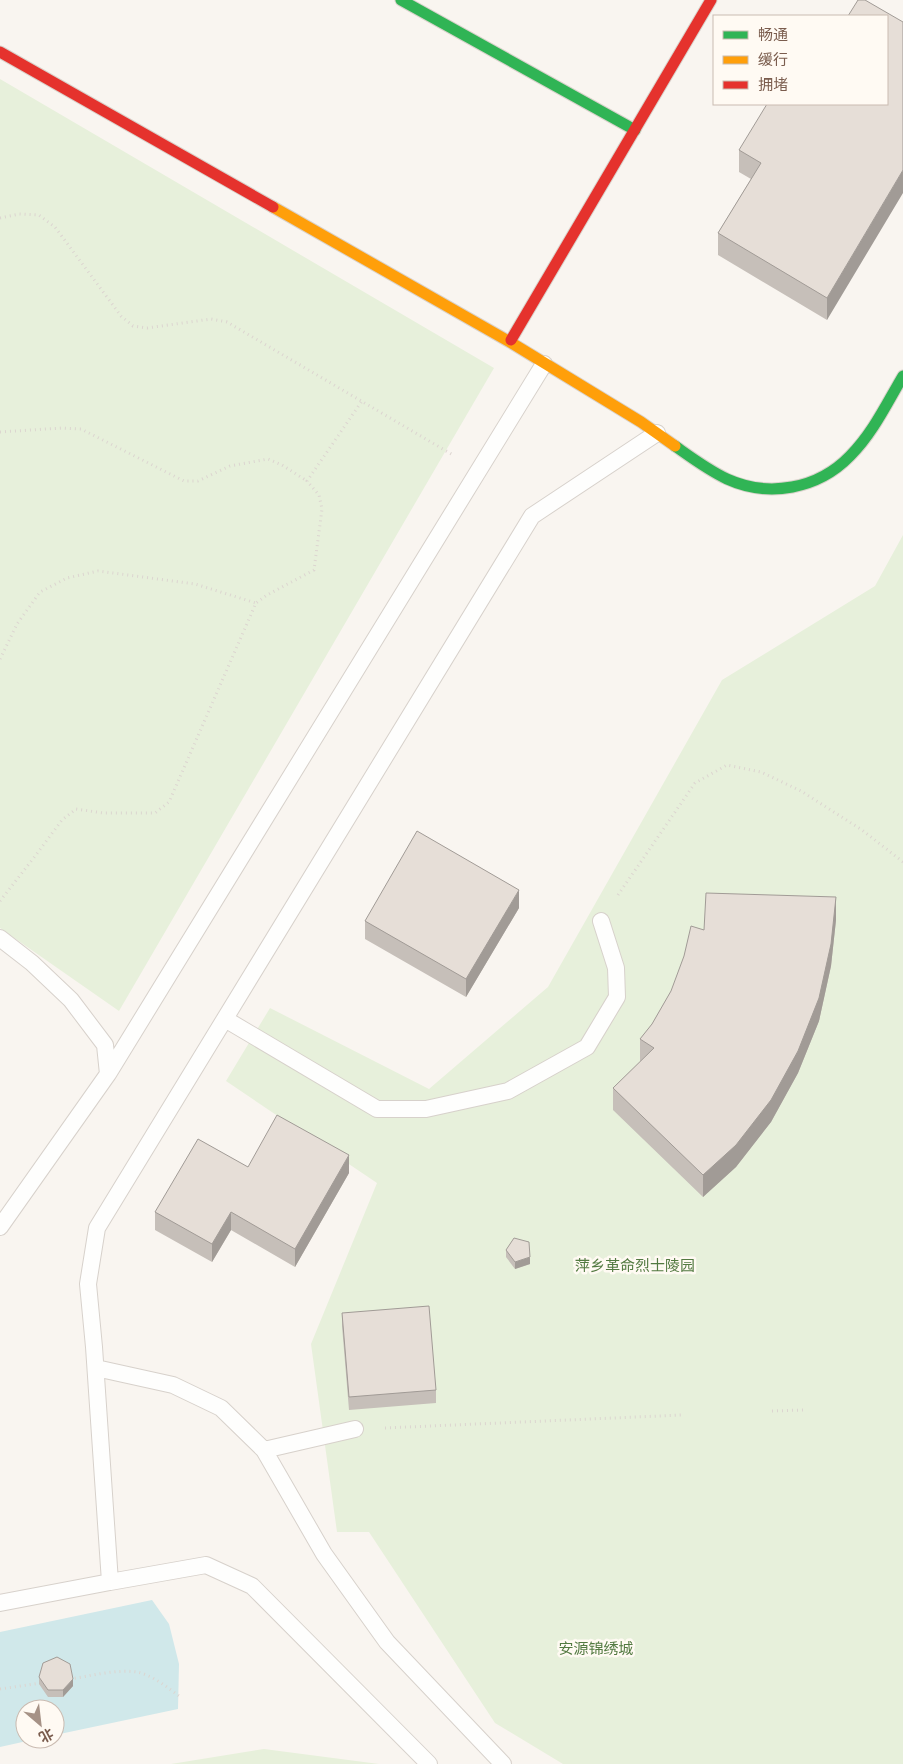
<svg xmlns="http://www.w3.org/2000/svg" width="903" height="1764" font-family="'PT Sans Narrow','Noto Sans SC',sans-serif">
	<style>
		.green { fill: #e7f0db }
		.water { fill: #d0e8ea }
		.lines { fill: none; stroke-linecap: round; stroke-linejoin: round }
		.lane-casing { stroke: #d7d1cb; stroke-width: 18 }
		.fast-casing { stroke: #d9d2cb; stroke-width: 13 }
		.slow-casing { stroke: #d9d2cb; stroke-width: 13 }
		.jam-casing { stroke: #d9d2cb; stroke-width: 13 }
		.path { stroke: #dcd5d0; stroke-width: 3; stroke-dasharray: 1 4; stroke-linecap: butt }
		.lane { stroke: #fefefd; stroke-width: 16 }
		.fast { stroke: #30b455; stroke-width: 11 }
		.slow { stroke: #ff9f0a; stroke-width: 11 }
		.jam { stroke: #e5322d; stroke-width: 11 }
		.wall { fill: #c6bfb9 }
		.shaded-wall { fill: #a19b96 }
		.building { fill: #e6ded7; stroke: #a19b96 }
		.labels { text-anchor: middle; stroke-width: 5; stroke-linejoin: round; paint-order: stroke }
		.park-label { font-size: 15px; fill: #537a41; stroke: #fffaf3 }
	</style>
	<rect width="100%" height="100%" fill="#f9f5f0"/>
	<path class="green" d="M0,79L494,368L119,1011L0,928Z
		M903,535V1764H563L495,1723L369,1532H337L311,1344L377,1183L226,1081L270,1008L429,1089L548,987L722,680L875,586Z
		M264,1749L379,1764H171Z"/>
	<path class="water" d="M152,1600L169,1624L179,1664L178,1709L55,1735V1709H25V1739H36L0,1747V1632Z"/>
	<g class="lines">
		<g class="lane-casing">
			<path id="lane" d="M0,938L32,963L71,1000L105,1045L108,1074L0,1227
				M225,1019L377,1109H426L508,1091L587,1047L617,997L616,968L601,921
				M108,1074L544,364
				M96,1368L173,1385L221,1408L264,1450L324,1554L387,1642L503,1764
				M264,1450L355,1429
				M110,1582L206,1565L252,1586L429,1764
				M0,1603L110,1582L94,1347L88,1284L97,1228L532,516L657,433"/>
		</g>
		<g class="fast-casing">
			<path id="fast" d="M401,0L635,130
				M675,446C692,458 708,470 727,479C769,498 818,489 850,456C873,433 887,403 903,376"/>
		</g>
		<g class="slow-casing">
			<path id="slow" d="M273,207L510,342
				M511,340L510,342L641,422L675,446"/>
		</g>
		<g class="jam-casing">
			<path id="jam" d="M0,52L273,207
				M511,340L711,0"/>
		</g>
		<path class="path" d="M0,218L19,214L39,215L55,227L121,316L133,326L147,328L211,319L227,322L453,455
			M0,432L62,428L81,429L184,481H198L230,466L268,459L282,465L307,481
			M0,659L17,624L40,592L67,578L98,571L195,584L256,603
			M618,895L695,783L727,765L761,772L801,791L862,830L903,862
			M0,901L36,855L62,820L76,809L103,813H155L169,802L256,603L267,595L314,570L322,509L319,495L307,481L362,401
			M772,1411L803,1410
			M385,1428L682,1415
			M70,1679C91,1676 115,1669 137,1672C152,1675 167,1687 179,1696
			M0,1689L41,1683"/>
		<use href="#lane" class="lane"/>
		<use href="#fast" class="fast"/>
		<use href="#slow" class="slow"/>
		<use href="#jam" class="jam"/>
	</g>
	<path class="wall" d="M887,104L827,320L718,255V233L751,179L739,172V150Z
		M519,908L466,997L365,939V921Z
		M836,920L831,966L819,1021L798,1073L771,1122L736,1167L703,1197L613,1110V1088L640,1062V1039L652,1024L671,991Z
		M248,1167L349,1173L295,1267L231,1230L212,1262L155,1230V1212Z
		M506,1250L530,1264L515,1269L506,1257Z
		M342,1313L436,1390V1403L349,1410L342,1326Z
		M39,1677L73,1686L63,1697H48L39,1684Z"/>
	<path class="shaded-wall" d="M903,170V193L827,320V298Z
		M519,890V908L466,997V979Z
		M836,897V920L831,966L819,1021L798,1073L771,1122L736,1167L703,1197V1175Z
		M349,1155V1173L295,1267V1249Z
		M231,1212V1230L212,1262V1244Z
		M530,1257V1264L515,1269V1262Z
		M73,1679V1686L63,1697V1690Z"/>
	<path class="building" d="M858,0H865L903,22V170L827,298L718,233L761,163L739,150L767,104H887V16H848Z
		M417,831L519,890L466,979L365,921Z
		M706,893L836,897L831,944L819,998L798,1051L771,1100L736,1145L703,1175L613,1088L654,1048L640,1039L652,1024L671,991L684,956L691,926L704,930Z
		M277,1115L349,1155L295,1249L231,1212L212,1244L155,1212L198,1139L248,1167Z
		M514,1238L529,1242L530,1257L515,1262L506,1250Z
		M429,1306L436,1390L349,1397L342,1313Z
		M57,1657L70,1664L73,1679L63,1690H48L39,1677L43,1663Z"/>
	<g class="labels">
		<g class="park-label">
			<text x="635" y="1271">萍乡革命烈士陵园</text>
			<text x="596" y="1654">安源锦绣城</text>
		</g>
	</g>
	<rect x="713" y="15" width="175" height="90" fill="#fffaf3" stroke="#cabbb1"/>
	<rect x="723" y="31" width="25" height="8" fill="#30b455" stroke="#cabbb1"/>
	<text x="758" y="40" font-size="15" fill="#7a5c4d">畅通</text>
	<rect x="723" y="56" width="25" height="8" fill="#ff9f0a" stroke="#cabbb1"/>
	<text x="758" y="65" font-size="15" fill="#7a5c4d">缓行</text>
	<rect x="723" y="81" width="25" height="8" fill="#e5322d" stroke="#cabbb1"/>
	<text x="758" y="90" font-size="15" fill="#7a5c4d">拥堵</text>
	<g transform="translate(40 1724) rotate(152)"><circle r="24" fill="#fffaf3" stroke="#cabbb1"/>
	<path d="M0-4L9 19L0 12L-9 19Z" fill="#a69286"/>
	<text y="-8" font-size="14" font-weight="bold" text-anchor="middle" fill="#7a5c4d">北</text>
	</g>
</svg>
